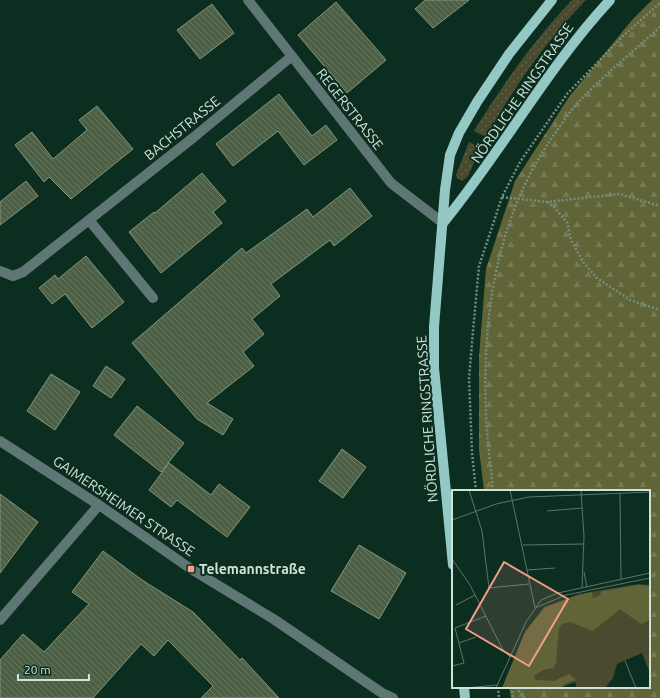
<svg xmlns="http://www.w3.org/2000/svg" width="660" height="698" font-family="Ubuntu,sans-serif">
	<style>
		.grass { fill: url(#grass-dots) }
		.forest { fill: url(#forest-firs) }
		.building { fill: url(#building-back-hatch); stroke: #82967a }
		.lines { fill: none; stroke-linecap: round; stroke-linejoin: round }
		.path { stroke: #748e82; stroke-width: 2.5; stroke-dasharray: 2 2; stroke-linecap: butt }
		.minor { stroke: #5e7775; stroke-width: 10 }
		.major { stroke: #93c8c4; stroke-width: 10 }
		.poi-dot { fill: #f49d8b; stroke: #0c2e20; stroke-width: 1.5 }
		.labels { text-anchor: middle; stroke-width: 4; stroke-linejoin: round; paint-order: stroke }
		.street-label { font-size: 14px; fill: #d0e3d9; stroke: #0c2e20 }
		.poi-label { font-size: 14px; font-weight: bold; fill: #d0e3d9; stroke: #0c2e20; text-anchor: start }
		.inset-road { fill: none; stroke: #5a766a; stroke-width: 1 }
		.view { fill: #f49d8b; fill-opacity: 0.15; stroke: #f49d8b; stroke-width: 2 }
		.inset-edge { fill: none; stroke: #d0e3d9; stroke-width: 2 }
	</style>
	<defs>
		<pattern id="grass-dots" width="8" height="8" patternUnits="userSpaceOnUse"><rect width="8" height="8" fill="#4a4b2e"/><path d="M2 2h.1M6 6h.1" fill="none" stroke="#63654c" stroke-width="1.8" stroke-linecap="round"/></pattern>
		<pattern id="forest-firs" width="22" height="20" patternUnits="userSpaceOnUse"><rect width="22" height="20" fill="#616437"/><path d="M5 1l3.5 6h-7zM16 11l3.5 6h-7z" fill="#777a53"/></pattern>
		<pattern id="building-back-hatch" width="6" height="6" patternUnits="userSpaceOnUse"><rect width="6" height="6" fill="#4d6046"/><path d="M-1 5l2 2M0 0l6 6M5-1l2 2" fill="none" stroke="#667760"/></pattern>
	</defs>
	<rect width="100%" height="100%" fill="#0c2e20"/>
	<path class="grass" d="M572,0H586C546,41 514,87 486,137L474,131C503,84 534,40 572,0Z
		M469,142L481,148L468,176L462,181L457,178L456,175Z"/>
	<path class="forest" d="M652,0H660V698H511L509,687H649V491H484L479,449V357L486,269L515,181L569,97L632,20Z"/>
	<path class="building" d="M425,0H469L433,28L415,9Z
		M336,2L386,60L347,93L298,35Z
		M212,4L234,33L200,59L177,30Z
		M279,94L312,136L326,125L337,140L304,165L278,131L233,166L216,144Z
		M97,106L133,149L71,199L49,177L44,182L15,145L32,132L53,159L87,130L79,120Z
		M202,173L226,201L213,212L222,223L161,273L129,232L154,212L155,213Z
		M26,181L38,196L0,225V202Z
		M350,188L372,216L334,246L330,240L271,284L280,296L252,319L264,334L243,352L254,366L207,403L233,419L223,435L197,419L132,343L242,248L246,253L307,209L313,217Z
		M86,256L124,302L92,328L65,294L52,304L39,288L55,275L58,279Z
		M106,366L125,379L111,398L93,386Z
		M51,374L80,392L55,430L27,411Z
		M137,406L184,443L161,472L114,435Z
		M342,449L366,467L343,498L319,481Z
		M169,463L211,495L219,484L250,507L227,537L177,500L171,507L149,490Z
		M0,494L38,522L0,573Z
		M359,545L406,573L379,619L331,591Z
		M103,551L142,580L193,612L240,660L242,658L279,698H201L213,686L168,640L154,656L141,644L93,698H0V660L23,634L44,652L89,604L72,592Z"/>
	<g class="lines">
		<path class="path" d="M502,197L547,202L619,194L660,206
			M547,202L554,207L567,222L571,240L583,262L597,278L630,300L660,310
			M476,491L472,453L469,378L475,309L479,266L502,197L520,162L567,94L623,36L660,3
			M493,491C491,466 487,441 486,416C482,315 496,215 556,132C563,122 570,111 578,103C603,75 633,52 660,27
			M498,687L499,698
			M512,687L513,698
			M516,687L524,698"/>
		<path class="minor" d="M248,0L391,183L443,223
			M89,220L153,298
			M0,271L13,276L23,272L194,137L292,56
			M0,441L99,505L191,569L275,620L382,693L393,698
			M0,620L99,505"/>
		<path class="major" d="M443,223C502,151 547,68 610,0
			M453,565L434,368V327L445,190L450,155L459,133L477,102L509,54L552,0
			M464,687L465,698"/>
	</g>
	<rect class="poi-dot" x="187" y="565" width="8" height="8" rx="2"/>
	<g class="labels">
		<g class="street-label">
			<text transform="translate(522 93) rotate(-55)" y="5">NÖRDLICHE RINGSTRASSE</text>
			<text transform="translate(350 109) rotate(52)" y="5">REGERSTRASSE</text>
			<text transform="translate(182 128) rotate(-39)" y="5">BACHSTRASSE</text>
			<text transform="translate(427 419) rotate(-94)" y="5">NÖRDLICHE RINGSTRASSE</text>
			<text transform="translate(124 506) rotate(34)" y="5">GAIMERSHEIMER STRASSE</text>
		</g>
		<g class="poi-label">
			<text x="199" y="574">Telemannstraße</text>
		</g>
	</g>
	<g transform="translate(452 490)">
		<rect width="198" height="198" fill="#0c2e20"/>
		<path d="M186,94L198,95V183L190,163L165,174L161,188L153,198H125L123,192L108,198H50L73,142L92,117L127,104Z" fill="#4a4b2e"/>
		<path d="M186,95L198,96V129L192,133L189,134L168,119L141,141L118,132L110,134L107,138L104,173L101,178L91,180L82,186L84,190L102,191L117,184L124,190L114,193L108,198H50L73,142L92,118L123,106L140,102L141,108L147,106L150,101Z" fill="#616437"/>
		<path d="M148,148L149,170L110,173L109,151Z" fill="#4a4b2e"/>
		<path class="inset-road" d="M17,0L30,41L37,98L77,94M58,0L83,118M129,0L132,47L130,97M168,4L169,89M95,21L130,18M0,30L44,14L77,7L198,2M71,55L132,54M0,69L18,95L51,160L58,167M75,80L103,78M132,82L135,97M4,115L23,105M83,118L114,105L198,88M7,153L24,147M173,171L184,198M0,176L12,173L3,138L34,126M13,198L45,195M44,198L74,132L89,110L106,103L198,83"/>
		<path class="view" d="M52,72L116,109L77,176L14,139Z"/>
		<rect width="198" height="198" class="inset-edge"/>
	</g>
	<path d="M18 674v6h71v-6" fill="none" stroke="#d0e3d9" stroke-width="2"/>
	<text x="24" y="674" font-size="12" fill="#d0e3d9" stroke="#0c2e20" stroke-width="3" paint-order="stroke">20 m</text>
</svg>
